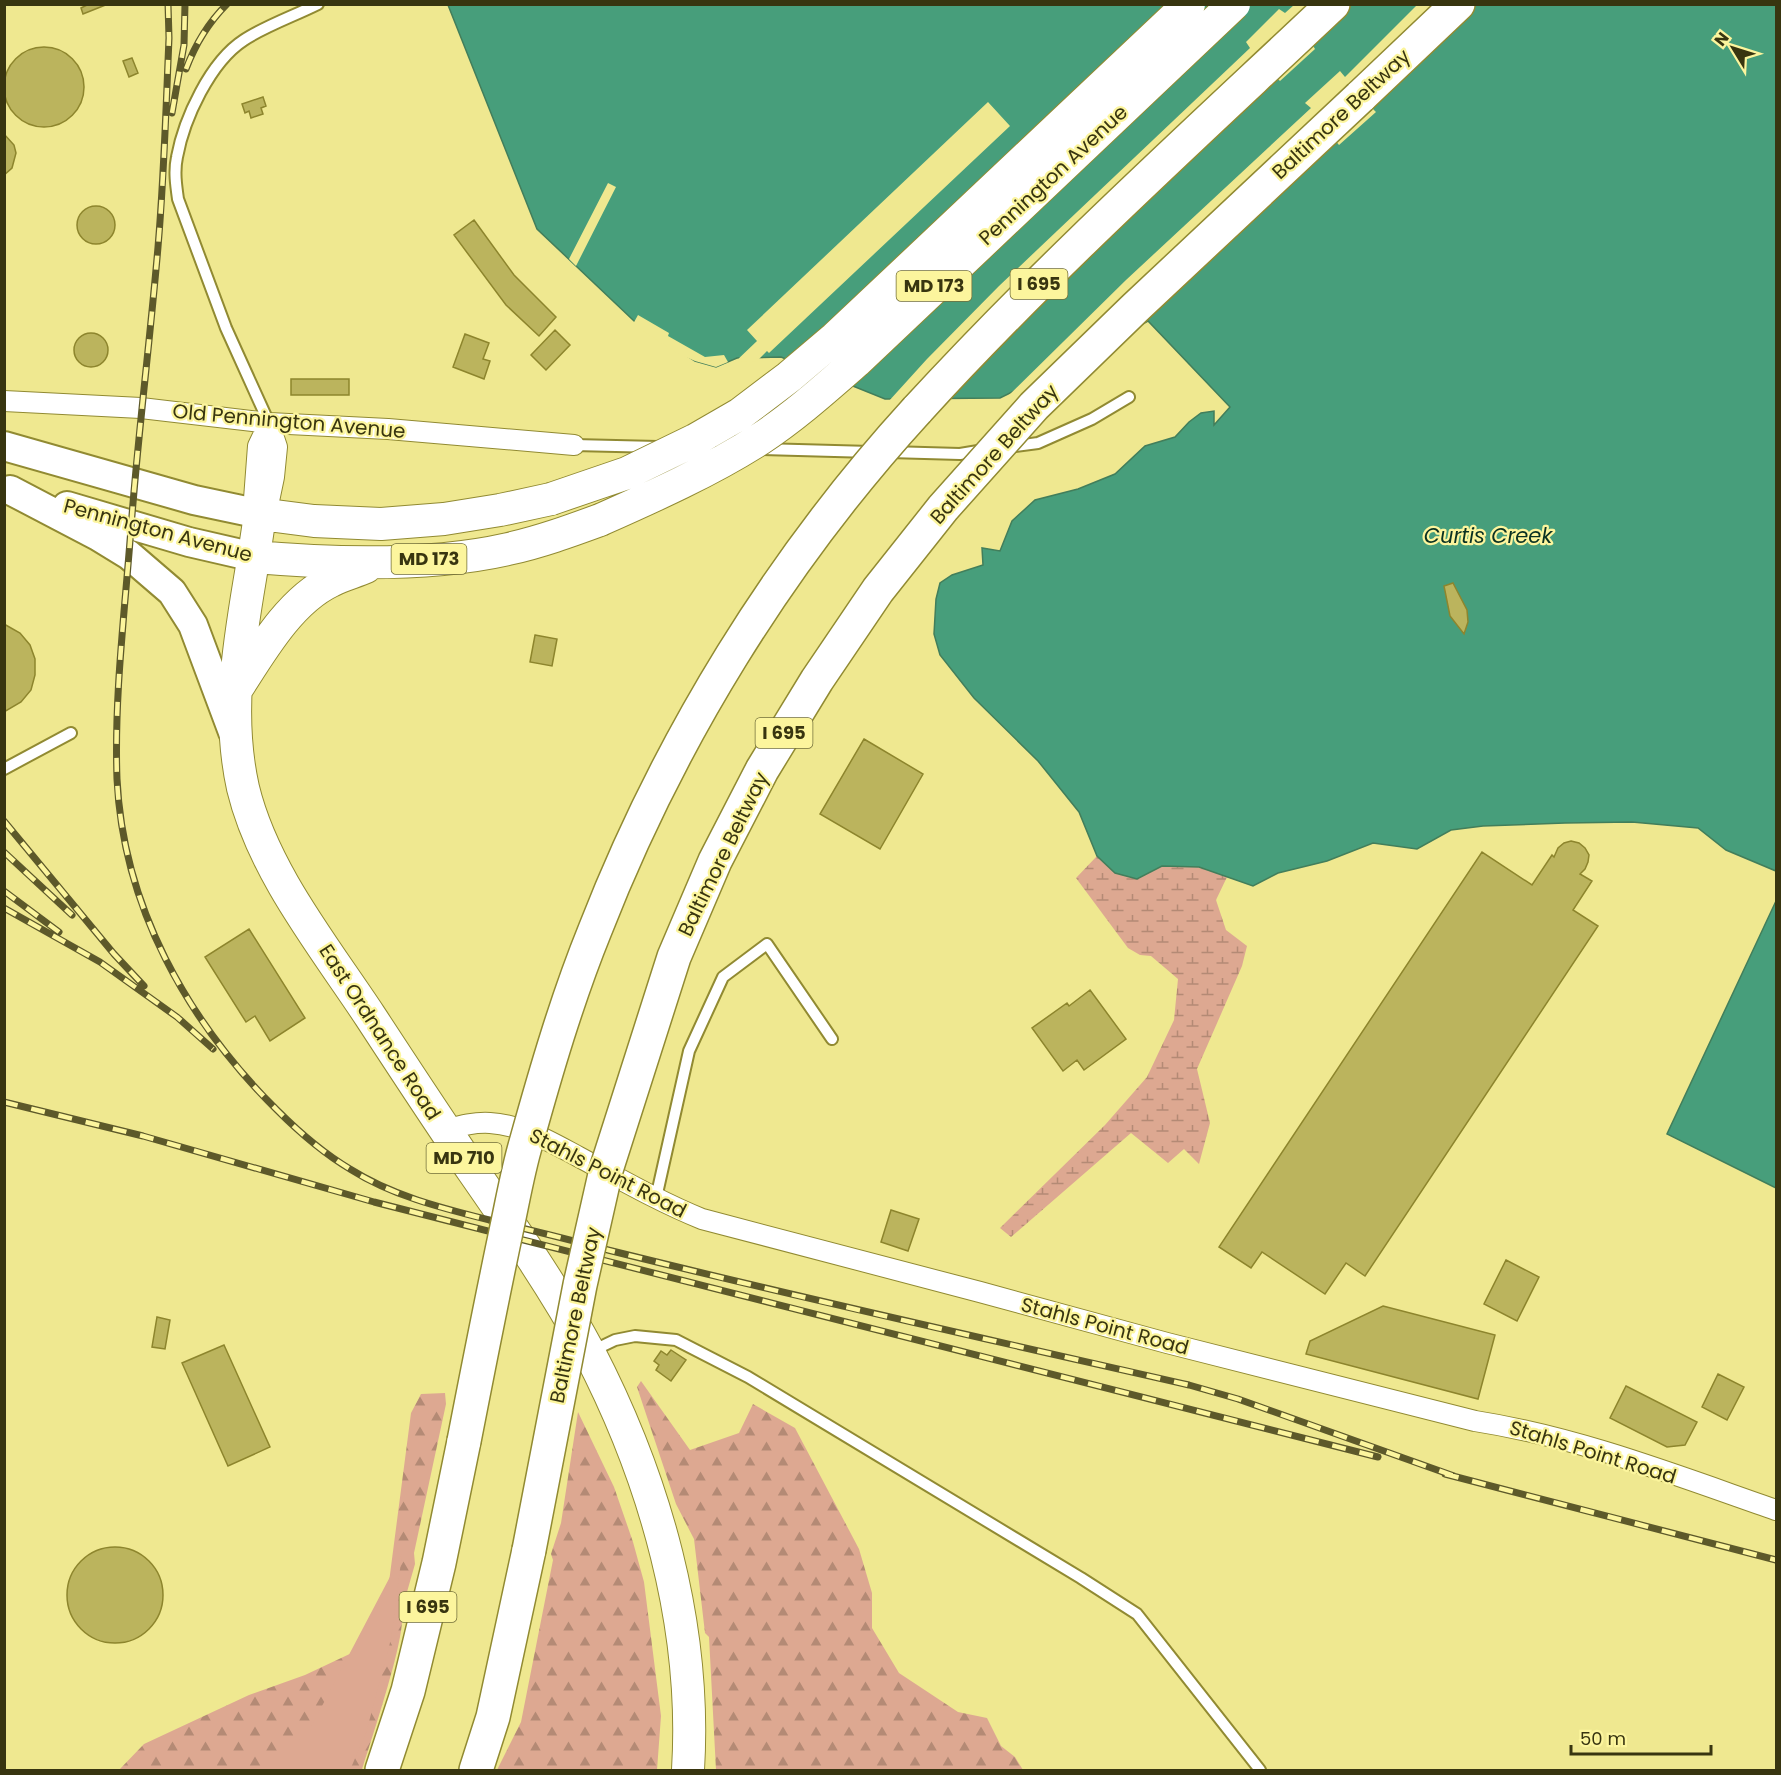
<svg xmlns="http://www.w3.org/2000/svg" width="1781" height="1775" font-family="Poppins,sans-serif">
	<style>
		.forest { fill: url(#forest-firs) }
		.wetland { fill: url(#wetland-marsh) }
		.park { fill: #dda891 }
		.water { fill: #479e7b; stroke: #427e5b; stroke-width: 1.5 }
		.pier { fill: #efe890 }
		.building { fill: #bbb45d; stroke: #8d852d; stroke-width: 1.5 }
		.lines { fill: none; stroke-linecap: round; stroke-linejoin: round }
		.service-casing { stroke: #918a32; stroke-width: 14 }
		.minor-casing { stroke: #918a32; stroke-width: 22 }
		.secondary-casing { stroke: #918a32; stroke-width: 32 }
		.primary-casing { stroke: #918a32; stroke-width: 34 }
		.motorway-casing { stroke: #918a32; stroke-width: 36 }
		.service { stroke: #fff; stroke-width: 10 }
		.minor { stroke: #fff; stroke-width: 20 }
		.secondary { stroke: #fff; stroke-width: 28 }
		.primary { stroke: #fff; stroke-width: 32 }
		.motorway { stroke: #fff; stroke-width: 33 }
		.rail-casing { stroke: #5d592a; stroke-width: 7 }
		.rail { stroke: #fcf59d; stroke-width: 4.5; stroke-dasharray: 14; stroke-linecap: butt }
		.primary-bridge-casing { stroke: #918a32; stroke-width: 34; stroke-linecap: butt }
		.motorway-bridge-casing { stroke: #918a32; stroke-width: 36; stroke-linecap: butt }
		.primary-bridge { stroke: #fff; stroke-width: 32 }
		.motorway-bridge { stroke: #fff; stroke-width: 33 }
		.labels { text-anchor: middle; stroke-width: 4.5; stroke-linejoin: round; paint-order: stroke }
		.shield { fill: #fcf59d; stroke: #736f3a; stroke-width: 1.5 }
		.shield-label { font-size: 18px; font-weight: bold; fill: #383510 }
		.street-label { font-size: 20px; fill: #383510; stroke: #fcf59d }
		.water-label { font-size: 21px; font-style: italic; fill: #093122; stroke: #fcf59d }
	</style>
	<defs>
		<pattern id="forest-firs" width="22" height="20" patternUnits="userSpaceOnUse" patternTransform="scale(1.5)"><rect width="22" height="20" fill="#dda891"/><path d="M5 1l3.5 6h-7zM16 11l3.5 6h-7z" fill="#b48a75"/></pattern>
		<pattern id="wetland-marsh" width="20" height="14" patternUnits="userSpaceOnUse" patternTransform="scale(1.5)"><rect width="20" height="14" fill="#dda891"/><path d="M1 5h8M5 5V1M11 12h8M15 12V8" fill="none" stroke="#b48a75"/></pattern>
	</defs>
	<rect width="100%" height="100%" fill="#efe890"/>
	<path class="forest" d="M641,1381L690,1450L739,1433L753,1404L795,1428L859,1549L872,1593V1628L899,1673L958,1712L987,1718L1001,1746L1015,1757L1023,1770H716L709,1637L705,1633L694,1539L676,1504L637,1387Z
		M445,1393L446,1404L414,1553L415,1564L401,1613C409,1629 369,1746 362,1770H119L144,1744L249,1695L305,1675L373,1643L386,1605L411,1413L421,1394Z
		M578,1412L614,1487L633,1542L644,1582L661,1716L657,1770H497L521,1722L553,1560L551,1554L561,1523Z"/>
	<path class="wetland" d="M1150,806L1299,868L1278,873L1253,886L1227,877L1216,900L1226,930L1247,946L1242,966L1197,1069L1210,1123L1199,1164L1184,1149L1168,1163L1131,1133L1011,1237L1000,1228L1105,1125L1147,1077L1174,1020L1178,979L1151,956L1140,955L1128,948L1076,878L1097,856L1115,873Z"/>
	<path class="park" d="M402,1554L391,1639L366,1733L350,1770H273L312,1725Z"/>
	<path class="water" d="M448,5H1776V871L1726,850L1698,828L1632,822L1565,823L1483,826L1451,830L1417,849L1373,843L1327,861L1278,873L1253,886L1199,867L1162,866L1137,879L1115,873L1097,856L1079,812L1038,761L974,698L940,655L934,634L936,599L940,583L952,575L983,565L982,548L1000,551L1012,521L1035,500L1078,489L1115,474L1145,446L1175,437L1189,422L1201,413L1214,411V425L1230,407L1148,321L1065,366L1000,398L885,399L781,357L737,358L716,367L695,361L634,321L537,229Z
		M1776,901V1188L1667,1134Z"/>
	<path class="pier" d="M1294,5H1347L1310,41L1315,49L1280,81L1273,74L936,402H888L927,359L999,286L1250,48L1246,42L1279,9L1285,13Z
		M1417,5H1475L1369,105L1376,112L1339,145L1333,138L1067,369L1006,398L1126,280L1311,108L1305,103L1340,71L1345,77Z
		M988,102L1010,126L769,353L767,351L757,361L735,362L757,341L747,330Z
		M608,183L616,187L576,266L569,259Z
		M638,315L669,333L668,336L705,357L724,355L728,362L716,367L695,361L677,353L633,324Z"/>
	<path class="building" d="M89,4H108L83,14L81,8Z
		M4 87a40 40 0 1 1 80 0a40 40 0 1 1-80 0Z
		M132,58L138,73L129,77L123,61Z
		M263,97L266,106L261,108L263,114L251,118L249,111L245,113L242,104Z
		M4,134L14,145L16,153L12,168L4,175Z
		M77 225a19 19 0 1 1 38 0a19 19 0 1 1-38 0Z
		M474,220L514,275L556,317L539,336L506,305L454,235Z
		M555,330L570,345L546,370L531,355Z
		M74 350a17 17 0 1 1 34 0a17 17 0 1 1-34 0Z
		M465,334L489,343L483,359L490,361L484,379L453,367Z
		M291,379H349V395H291Z
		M1453,583L1467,610L1468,622L1464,634L1450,616L1444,586Z
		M4,624L20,633L30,645L35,659V675L31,690L21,702L4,712Z
		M535,635L557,639L552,666L530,662Z
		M864,739L923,774L880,849L820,814Z
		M1571,841L1579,843L1585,848L1589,855L1588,862L1585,869L1580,874L1592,881L1573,910L1598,926L1365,1276L1346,1263L1325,1294L1262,1252L1251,1268L1219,1247L1482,852L1532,885L1552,855L1554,857L1558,848L1564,843Z
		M249,929L305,1018L270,1041L255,1016L246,1022L205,957Z
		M1090,990L1126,1039L1084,1070L1077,1060L1063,1071L1032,1028L1067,1003L1069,1006Z
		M891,1210L919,1219L908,1251L881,1242Z
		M1506,1260L1539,1277L1517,1321L1484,1304Z
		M1383,1306L1495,1335L1478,1399L1306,1354L1310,1341Z
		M157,1317L170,1320L165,1349L152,1347Z
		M224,1345L270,1447L228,1466L182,1363Z
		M671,1350L686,1360L671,1381L656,1370L659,1365L654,1361L661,1351L667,1355Z
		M1718,1374L1744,1387L1727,1420L1702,1407Z
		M1626,1386L1697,1422L1685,1445L1667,1447L1610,1418Z
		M67 1595a48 48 0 1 1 96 0a48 48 0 1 1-96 0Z"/>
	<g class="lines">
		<g class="service-casing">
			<path id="service" d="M269,423L226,328L178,199C176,185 174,171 177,157C184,119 210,62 244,40C265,26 294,16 318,4
				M574,445L658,447
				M1009,447L1038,443L1092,419L1129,397
				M760,449L871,452
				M889,452L960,454L984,450
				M4,769L71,733
				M656,1198L689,1051L723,977L767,944L832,1039
				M590,1352L615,1340L635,1336L676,1340L748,1377L1081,1578L1137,1614L1260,1770"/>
		</g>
		<g class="minor-casing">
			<path id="minor" d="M4,401L141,408L269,423L388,429L574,445
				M261,507L254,499L258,446L269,423
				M260,514L261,507L269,501L274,477L277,447L269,423
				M445,1130C460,1126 474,1122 490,1123C523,1125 551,1142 579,1157C620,1179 660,1202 702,1219L980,1292L1167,1343L1475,1421C1578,1437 1678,1476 1776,1510"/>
		</g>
		<g class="secondary-casing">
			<path id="secondary" d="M4,446L194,500L260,514
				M10,490L98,536L129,555L172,592L193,625L233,732
				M67,506L189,542L254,557"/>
		</g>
		<g class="primary-casing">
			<path id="primary" d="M551,499L500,510L444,519L381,524L314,521L260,514C248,607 222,693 243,788C263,871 323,945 370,1016C404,1068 438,1120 473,1171C514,1230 555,1289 589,1352C655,1479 697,1626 688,1770
				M254,557C335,564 429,567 508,549C540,542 570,531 600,520
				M236,690C260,653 289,601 331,581C342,575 355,572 366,567"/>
		</g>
		<g class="motorway-casing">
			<path id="motorway" d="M1360,97L1458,4
				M917,410C1048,267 1192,137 1333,4
				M382,1770L408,1691L439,1563L464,1441
				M476,1770L493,1717L529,1550"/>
		</g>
		<use href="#service" class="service"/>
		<use href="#minor" class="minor"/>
		<use href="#secondary" class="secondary"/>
		<use href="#primary" class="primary"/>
		<use href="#motorway" class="motorway"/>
		<g class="rail-casing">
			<path id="rail" d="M168,4L169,38C166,107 164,177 158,247C150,341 138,434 131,528C125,610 114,696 117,779C123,906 187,1021 277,1110C299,1132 323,1153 350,1169C394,1197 446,1209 497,1222C534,1231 571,1240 608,1250C801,1298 995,1341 1189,1385L1238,1399L1454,1476
				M186,69C195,45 208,23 227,4
				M172,113L184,45L185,4
				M4,821L114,954L144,986
				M4,852L72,915
				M4,891L59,932
				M4,908L100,962L177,1017L213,1049
				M4,1102L143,1136L374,1202L1378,1457
				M1445,1474L1776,1560"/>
		</g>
		<use href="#rail" class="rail"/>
		<g class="primary-bridge-casing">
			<path id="primary-bridge" d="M551,499L627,473L695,440L740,414L789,377L835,338L1189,4
				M600,520C654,496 710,471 760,439C795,416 826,388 857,361L1234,4"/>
		</g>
		<g class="motorway-bridge-casing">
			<path id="motorway-bridge" d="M464,1441C478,1369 492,1298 507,1227C513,1199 518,1170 526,1143C546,1071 567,999 595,930C669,740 779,561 917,410
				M529,1550L580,1285L606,1170L674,957L715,861L762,770L817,680L878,590L943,508L1034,406L1135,308L1360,97"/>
		</g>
		<use href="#primary-bridge" class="primary-bridge"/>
		<use href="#motorway-bridge" class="motorway-bridge"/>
	</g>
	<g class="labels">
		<g class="shield">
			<rect x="1010.5" y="269" width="57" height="30" rx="4.5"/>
			<rect x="896.5" y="271" width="75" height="30" rx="4.5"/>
			<rect x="391.5" y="544" width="75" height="30" rx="4.5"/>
			<rect x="755.5" y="718" width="57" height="30" rx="4.5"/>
			<rect x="426.5" y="1143" width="75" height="30" rx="4.5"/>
			<rect x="399.5" y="1592" width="57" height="30" rx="4.5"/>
		</g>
		<g class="shield-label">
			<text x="1039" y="290">I 695</text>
			<text x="934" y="292">MD 173</text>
			<text x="429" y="565">MD 173</text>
			<text x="784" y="739">I 695</text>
			<text x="464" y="1164">MD 710</text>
			<text x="428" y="1613">I 695</text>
		</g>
		<g class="street-label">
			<text transform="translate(1341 114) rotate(-43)" y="7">Baltimore Beltway</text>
			<text transform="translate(1053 175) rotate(-43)" y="7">Pennington Avenue</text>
			<text transform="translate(289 421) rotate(5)" y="7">Old Pennington Avenue</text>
			<text transform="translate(994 454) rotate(-48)" y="7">Baltimore Beltway</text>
			<text transform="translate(158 530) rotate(15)" y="7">Pennington Avenue</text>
			<text transform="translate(723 854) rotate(-64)" y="7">Baltimore Beltway</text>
			<text transform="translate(380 1032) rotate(57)" y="7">East Ordnance Road</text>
			<text transform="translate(608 1173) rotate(27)" y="7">Stahls Point Road</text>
			<text transform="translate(575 1315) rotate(-78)" y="7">Baltimore Beltway</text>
			<text transform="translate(1105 1326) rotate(15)" y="7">Stahls Point Road</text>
			<text transform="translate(1593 1452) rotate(17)" y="7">Stahls Point Road</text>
		</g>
		<g class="water-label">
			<text x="1488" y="543">Curtis Creek</text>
		</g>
	</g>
	<rect width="1781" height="1775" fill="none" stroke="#383510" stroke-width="12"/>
	<g transform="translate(1733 48) rotate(308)" stroke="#fcf59d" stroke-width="4.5" paint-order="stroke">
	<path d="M0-4.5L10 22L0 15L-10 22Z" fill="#383510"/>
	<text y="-9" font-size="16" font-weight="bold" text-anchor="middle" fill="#383510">N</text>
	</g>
	<path d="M1571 1745v9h140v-9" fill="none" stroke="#383510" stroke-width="3"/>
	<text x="1580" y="1745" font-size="18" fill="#383510" stroke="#fcf59d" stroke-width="4.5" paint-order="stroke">50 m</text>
</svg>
